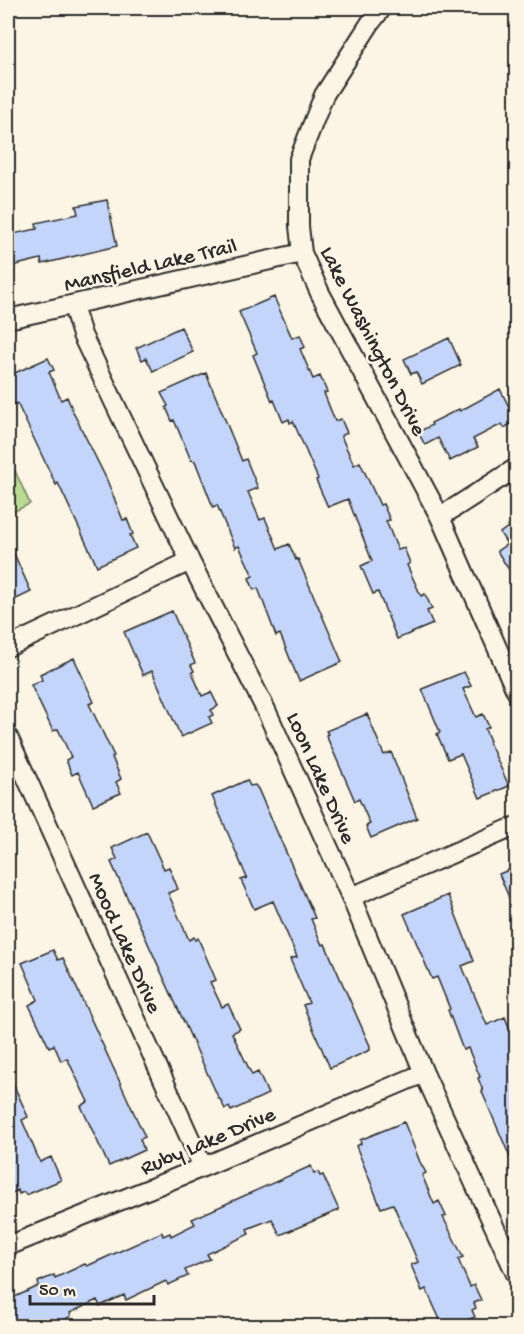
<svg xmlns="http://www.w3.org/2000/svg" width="524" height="1334" font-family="'Gochi Hand',sans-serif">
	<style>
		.green { fill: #badb94; stroke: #728360; stroke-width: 1.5 }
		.building { fill: #c4d5fb; stroke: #2b2b2b; stroke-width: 1.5 }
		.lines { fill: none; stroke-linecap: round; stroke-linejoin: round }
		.street-casing { stroke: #2b2b2b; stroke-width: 22 }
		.street { stroke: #fcf5e5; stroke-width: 18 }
		.labels { text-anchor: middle; stroke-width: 5; stroke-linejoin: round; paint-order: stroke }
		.street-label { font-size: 22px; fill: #2b2b2b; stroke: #fcf5e5 }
	</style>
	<rect width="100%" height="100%" fill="#fcf5e5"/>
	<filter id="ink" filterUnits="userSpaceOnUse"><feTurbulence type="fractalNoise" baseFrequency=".0167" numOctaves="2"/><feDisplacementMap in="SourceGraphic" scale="12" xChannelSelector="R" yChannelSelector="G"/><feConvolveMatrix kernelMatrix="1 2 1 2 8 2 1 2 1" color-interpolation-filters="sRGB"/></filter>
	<g filter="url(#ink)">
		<path class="green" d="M8,455L30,504L8,514Z"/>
		<path class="building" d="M107,200L117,246L42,264L41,259L8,267V235L37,229L36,223L78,214L76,206Z
			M274,297L292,338L300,335L305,347L300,349L313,379L320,376L327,392L324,393L335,421L341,419L347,433L341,436L354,465L360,462L380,505L383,504L390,520L386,521L398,550L404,548L410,563L407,565L421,596L425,594L432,609L427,611L433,624L397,639L378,592L373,594L361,566L372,561L348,499L328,507L316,480L318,479L293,421L290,423L289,419L283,422L274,400L272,401L253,355L257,353L239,312Z
			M181,327L193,352L153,371L146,358L142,360L136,348Z
			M449,338L461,365L422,384L416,372L411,374L404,359Z
			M48,358L54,370L49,372L61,400L67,397L75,416L106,478L123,520L127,519L133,534L130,535L136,548L97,566L58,483L56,485L17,403L14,405L8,391V376Z
			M206,373L242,461L246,459L258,488L248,492L260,520L265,518L278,549L289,544L296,560L298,559L342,662L299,681L280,634L276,636L258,588L254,590L249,578L253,576L239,546L235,548L217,505L213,507L195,461L191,460L174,420L172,421L166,407L168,406L161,393Z
			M500,389L516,421L504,428L502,424L473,439L478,447L450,461L438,438L425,445L418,432L432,425L431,423L459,409L460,411Z
			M516,521V581L497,551L507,544L500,533Z
			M8,540L31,592L8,603Z
			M172,611L195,663L191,665L194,671L192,672L202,696L211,692L218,706L211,710L213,715L209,717L212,723L181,737L152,671L143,675L124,632Z
			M74,658L94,702L89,704L114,756L112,757L121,779L116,782L121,793L93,805L78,772L72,775L66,760L71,757L58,729L53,731L31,685L42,680L40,674Z
			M464,672L471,686L463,689L476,717L483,714L489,727L485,729L490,741L489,742L509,786L480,798L461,754L448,759L437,734L440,732L422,689Z
			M367,714L384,755L391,752L417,818L371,838L366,826L370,824L359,799L355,801L326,735L328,734L326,731Z
			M247,780L250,786L255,785L258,789L315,918L311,919L322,945L325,944L370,1046V1050L330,1068L303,1005L309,1003L290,959L297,957L273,901L254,909L241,880L247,878L212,796Z
			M147,832L164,869L169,867L178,889L168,893L189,940L194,937L195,940L198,938L216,980L210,982L222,1007L228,1004L240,1029L232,1033L252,1075L258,1072L268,1094L231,1111L229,1107L225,1109L220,1099H219L111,862L117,859L112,848Z
			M516,867V914L499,874Z
			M448,895L474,961L462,966L487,1025L505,1017L516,1045V1171L482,1092L483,1091L478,1078L480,1077L468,1048L463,1050L448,1010L450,1009L437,977L432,979L404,914Z
			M53,950L58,960L63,958L145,1137L140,1139L144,1150L109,1166L81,1106L88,1102L67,1058L61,1061L54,1045L49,1047L29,1005L38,1000L22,963Z
			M8,1072L28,1117L22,1120L40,1162L51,1157L61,1180L26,1195L24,1192L19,1194L18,1190L11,1194L8,1186Z
			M404,1122L420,1162L426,1173L422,1175L434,1204L439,1201L446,1216L443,1217L463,1257L458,1259L470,1287L474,1285L481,1300L474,1303L476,1308L472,1310L475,1317L452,1326H443L426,1289L422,1291L411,1265L418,1262L393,1204L381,1208L356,1146L361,1144L360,1140Z
			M311,1166L314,1173L318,1172L320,1176L323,1175L339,1210L280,1235L272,1219L247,1229L249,1234L207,1254L210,1259L185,1270L188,1276L168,1285L166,1281L126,1300L124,1295L100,1306L97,1300L70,1313L71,1316L62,1321L65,1326H8V1300L39,1286L38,1282L54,1275L55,1278L85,1264L87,1266L162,1232L163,1236L170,1233L171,1236L195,1224L192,1219Z"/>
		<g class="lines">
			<g class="street-casing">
				<path id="street" d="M382,8L371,22L324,95L299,159V226L302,253L320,293L440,517L516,691
					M73,306L82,335L190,561L266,710L351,897L424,1073L516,1274
					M8,319L302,253
					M440,517L516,468
					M8,647L190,561
					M8,737L203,1167
					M351,897L516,826
					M8,1246L203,1167L424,1073"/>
			</g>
			<use href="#street" class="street"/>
		</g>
	</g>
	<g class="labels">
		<g class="street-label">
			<text transform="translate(150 263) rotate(-13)" y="8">Mansfield Lake Trail</text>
			<text transform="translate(375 340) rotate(63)" y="8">Lake Washington Drive</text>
			<text transform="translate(323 777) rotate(66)" y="8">Loon Lake Drive</text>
			<text transform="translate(127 942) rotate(66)" y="8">Mood Lake Drive</text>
			<text transform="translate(207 1139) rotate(-23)" y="8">Ruby Lake Drive</text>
		</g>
	</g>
	<rect width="524" height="1334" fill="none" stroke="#fcf5e5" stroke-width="30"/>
	<rect x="15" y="15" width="494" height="1304" fill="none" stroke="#2b2b2b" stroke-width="2" filter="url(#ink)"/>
	<path d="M30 1295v9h124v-9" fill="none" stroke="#2b2b2b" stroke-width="3"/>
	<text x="39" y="1295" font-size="18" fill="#2b2b2b" stroke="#fcf5e5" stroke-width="4.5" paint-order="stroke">50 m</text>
</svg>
